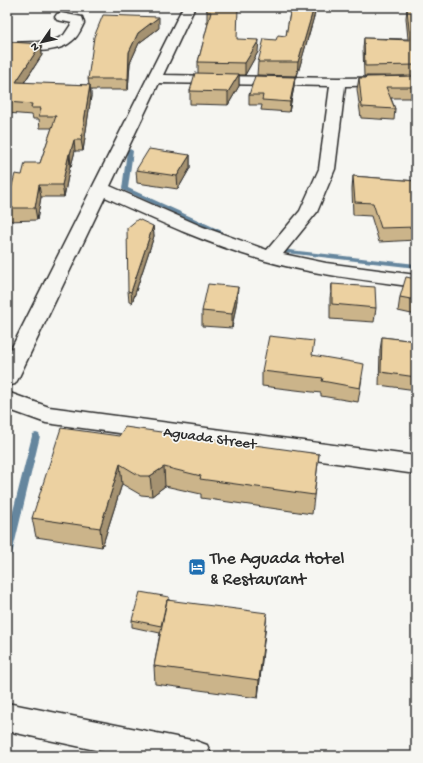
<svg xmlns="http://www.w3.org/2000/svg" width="423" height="763" font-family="'Gochi Hand',sans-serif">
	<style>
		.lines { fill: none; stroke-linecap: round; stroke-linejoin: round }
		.stream { fill: #65869e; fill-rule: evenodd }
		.street-casing { stroke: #2b2b2b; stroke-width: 3 }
		.street { fill: #f6f6f2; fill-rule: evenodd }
		.wall { fill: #cbb48a; stroke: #2b2b2b }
		.shaded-wall { fill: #a59271; stroke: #2b2b2b }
		.building { fill: #ecd1a1; stroke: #2b2b2b }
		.labels { text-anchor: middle; stroke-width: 3.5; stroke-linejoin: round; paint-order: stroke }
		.street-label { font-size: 15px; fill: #2b2b2b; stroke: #f6f6f2 }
		.near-poi-label { font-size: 18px; fill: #2b2b2b; stroke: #f6f6f2; text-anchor: start }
	</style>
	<rect width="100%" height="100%" fill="#f6f6f2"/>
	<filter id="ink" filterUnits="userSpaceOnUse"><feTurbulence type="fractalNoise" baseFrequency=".025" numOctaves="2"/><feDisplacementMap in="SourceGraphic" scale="8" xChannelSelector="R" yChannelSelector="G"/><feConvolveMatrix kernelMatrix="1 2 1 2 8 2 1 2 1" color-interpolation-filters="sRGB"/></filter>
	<g filter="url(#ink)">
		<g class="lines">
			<path class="stream" d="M130,149L133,151L128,188L222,231V233H218L123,190L122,189L127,151Z
				M280,249L416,264V268L278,252L277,251Z
				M36,433L39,434L40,436L12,554L10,557L7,558V535L32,436L33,434Z"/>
			<g class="street-casing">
				<path id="street" d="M183,7H195L163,75L338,78L416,77V85L345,86L335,169L317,212L283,254L326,263L416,275V287C366,280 315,275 266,261C210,245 157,221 105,197L18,379L15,384L7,386V357ZM159,83L330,86L319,169L300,211L267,250L203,227L110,186Z
					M61,13L82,17L84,23C81,29 78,37 72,41C56,55 27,50 7,51V43L38,42L57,39L64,35L72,23L57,20L55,17L57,14Z
					M7,392L49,407L416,456V474L46,423L7,409Z
					M7,703L196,741L207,745L212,756H123L7,731Z"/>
			</g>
			<use href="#street" class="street"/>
		</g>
		<path class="wall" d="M207,7L237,39L258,52L245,75H239V86L228,105L190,104V91L198,73V62L208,24H207Z
			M291,7H316L315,13L297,76L257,75L258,62L286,36Z
			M407,8H416V98H391L395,109L394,120L361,118L357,89L359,78H366L405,76H364L363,48L364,38L408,39L406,18Z
			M159,28L139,43L130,63L128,90H91V96L83,151H75L71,166H70L64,197H41L37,220L8,221L7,213V205L22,175L40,163L52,128H40L39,119H33L32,115L7,113V47L41,44L42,55L24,83L89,85L88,79Z
			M294,87L289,112L261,110L262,105H249V95Z
			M190,155V168L178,189L137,183L136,170Z
			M353,176L416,181V240L379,242L371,216L353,215L352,189Z
			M153,226L154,236L132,303L129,302L128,291Z
			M416,279V315L398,311L400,297Z
			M332,284L376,308L374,322L330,319V298Z
			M237,300L232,328L202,326V311Z
			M382,337L416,341V390L379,385L380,350Z
			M312,355L362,378L358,402L321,396V393L262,386V371Z
			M119,436L319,454L312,514L201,498V494L165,486L152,496L141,495L122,484L102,547L36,537L32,518Z
			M169,597V601L265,631L258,698L155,684L154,666L160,633L132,627V620Z"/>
		<path class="shaded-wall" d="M314,7H316L315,13L297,76L298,62Z
			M159,17V28L139,43L130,63L128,90V79L129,52L138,33Z
			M259,40L258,52L245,75V63Z
			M41,44L42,55L17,93L16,82Z
			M239,74V86L228,105V92Z
			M295,77L294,87L289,112L290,102Z
			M90,85L91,96L83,151L81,140Z
			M74,140L75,151L71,166L70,154Z
			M69,154L70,166L64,197L62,185Z
			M190,155V168L178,189L177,176Z
			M39,185L41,197L37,220L35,208Z
			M153,226L154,236L132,303L131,292Z
			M238,287L237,300L232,328V314Z
			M120,464L122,484L102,547L100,528Z
			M164,467L165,486L152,496L150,476Z
			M267,613L265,631L258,698L259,680Z"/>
		<path class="building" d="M207,7H238L237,39L259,40L245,63L198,62L211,12H207Z
			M291,7H314L298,62H258L264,39L276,40L278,35L286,36Z
			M407,8H416V65L365,66L364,38L410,40Z
			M103,15L159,17L138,33L129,52L128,79H88L94,37Z
			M10,42L41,44L16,82L90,85L81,140H74L70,154H69L62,185H39L35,208H7V205L15,174L22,175L25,163H40L56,116H39L41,108H31L32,104L7,102V47Z
			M195,73L239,74L228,92L190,91Z
			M255,76L295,77L290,102L262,100L263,95H249Z
			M416,76V87H386L395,109L362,107L359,78H366V77Z
			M149,149L190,155L177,176L136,170Z
			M353,176L416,181V227L381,228L373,203L355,202Z
			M138,219L153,226L131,292L128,291L127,228Z
			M406,277L416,279V300L400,297Z
			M208,284L238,287L232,314L202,311Z
			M332,284L375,287L376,308L332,304Z
			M269,336L314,341L312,355L364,364L360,388L322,381L323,378L262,371Z
			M382,337L416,341V377L381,372Z
			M125,427L319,454L314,495L200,479L201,476L164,467L150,476H140L120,464L100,528L32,518L61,428L119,436Z
			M140,592L169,597L168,600H167L161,626L132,620Z
			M167,600L267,613L259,680L154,666Z"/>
	</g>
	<defs>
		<g id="hotel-square" transform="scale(0.9)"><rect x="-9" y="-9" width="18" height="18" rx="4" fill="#1f6fb2" stroke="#f6f6f2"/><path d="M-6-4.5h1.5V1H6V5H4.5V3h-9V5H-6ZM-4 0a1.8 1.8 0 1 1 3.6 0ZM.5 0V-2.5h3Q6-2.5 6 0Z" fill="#fff"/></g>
	</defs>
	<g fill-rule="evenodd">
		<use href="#hotel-square" x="197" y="567"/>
	</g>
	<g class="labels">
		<g class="street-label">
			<text transform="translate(210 437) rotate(8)" y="5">Aguada Street</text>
		</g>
		<g class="near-poi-label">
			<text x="210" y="563">The Aguada Hotel<tspan x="210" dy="21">&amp; Restaurant</tspan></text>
		</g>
	</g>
	<rect width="423" height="763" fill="none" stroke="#f6f6f2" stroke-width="24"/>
	<rect x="12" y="12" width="399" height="739" fill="none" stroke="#2b2b2b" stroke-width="1.5" filter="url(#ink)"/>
	<g transform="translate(42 42) rotate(236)" stroke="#f6f6f2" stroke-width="3" paint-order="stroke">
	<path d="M0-3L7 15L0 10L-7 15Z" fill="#2b2b2b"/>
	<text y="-6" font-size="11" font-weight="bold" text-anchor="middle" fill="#2b2b2b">N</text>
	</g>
</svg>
